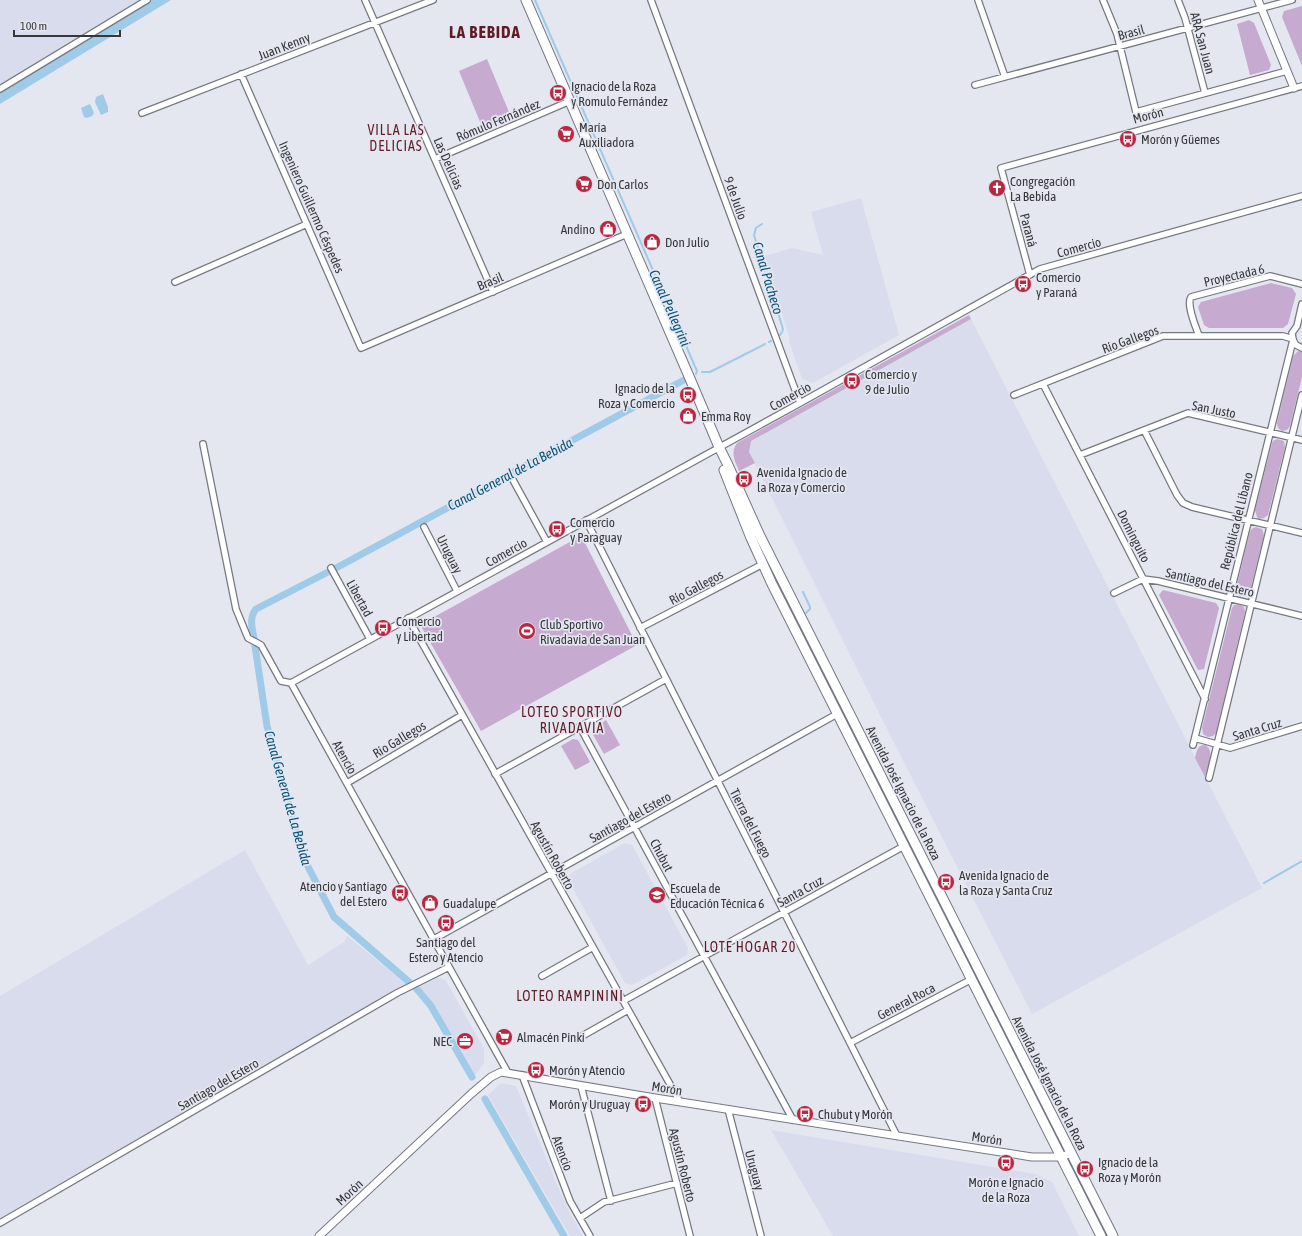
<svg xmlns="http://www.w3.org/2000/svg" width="1302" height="1236" font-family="'Asap Condensed',sans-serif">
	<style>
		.built { fill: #d9dced }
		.green { fill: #c6aacf }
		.water { fill: #9fcae8 }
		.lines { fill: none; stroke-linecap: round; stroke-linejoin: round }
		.stream { stroke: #9fcae8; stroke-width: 2 }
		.canal { stroke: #9fcae8; stroke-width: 7 }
		.minor-casing { stroke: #767880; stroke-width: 8 }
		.tertiary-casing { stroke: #767880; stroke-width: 9 }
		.primary-casing { stroke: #767880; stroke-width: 11 }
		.minor { stroke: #fff; stroke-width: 5.5 }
		.tertiary { stroke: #fff; stroke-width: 7 }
		.primary { stroke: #fff; stroke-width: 9 }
		.labels { text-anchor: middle; stroke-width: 3.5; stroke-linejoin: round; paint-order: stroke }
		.street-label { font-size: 13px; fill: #36373b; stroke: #e4e6f0 }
		.poi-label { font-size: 13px; fill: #36373b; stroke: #e4e6f0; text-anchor: start }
		.neighbourhood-label { font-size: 14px; letter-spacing: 1px; fill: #611b24; stroke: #e4e6f0 }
		.water-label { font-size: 14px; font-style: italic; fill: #065479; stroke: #e4e6f0 }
		.district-label { font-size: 17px; font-weight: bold; letter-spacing: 1px; fill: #611b24; stroke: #e4e6f0 }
	</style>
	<rect width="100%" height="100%" fill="#e4e6f0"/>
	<path class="built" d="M0,0H145L0,87Z
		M861,198L899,335L813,383L802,379L789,341L790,340L765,256L792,248L823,255L811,212Z
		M971,319L1262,888L1032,1014L883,721L749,452L751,441Z
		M625,843L632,845L688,948L687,955L632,985L625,983L568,880L570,874Z
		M245,850L308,965L344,942L347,936L389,970L406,985L260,1067L0,1219V996Z
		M439,977L446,981L484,1049V1063L472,1079L426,1001L414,989Z
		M501,1083L516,1086L567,1208L583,1236H570L488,1095Z
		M771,1130L1035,1174L1052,1182L1079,1236H833Z"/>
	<path class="green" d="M1302,6V66L1282,17L1284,11Z
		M1249,20L1254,23L1271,65L1269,70L1250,75L1237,24Z
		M487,59L511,117L483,129L459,71Z
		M1271,283L1292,288L1296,294L1288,324L1283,328H1209L1204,325L1198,307L1201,302Z
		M969,315L971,319L751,441L749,452L755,463L739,471C735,461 730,453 737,443Z
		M1298,351L1302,352V377L1290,426L1287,430L1282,431L1278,428L1277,423L1293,356Z
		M1277,439L1284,441L1285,447L1268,515L1264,518L1259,519L1257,517L1255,510L1272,443L1273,441Z
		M1256,527L1262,529L1264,535L1250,591L1247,595L1241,596L1238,594L1236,589L1250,531L1253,528Z
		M577,538L583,539L637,645L481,731L422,628L425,622Z
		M1163,590L1216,603L1219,608L1204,669L1198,670L1159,595Z
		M1239,604L1244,607L1245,612L1216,733L1213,736L1208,737L1203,734L1202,728L1232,608L1234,605Z
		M792,608L1061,1142L1059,1144L790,611V609Z
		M606,720L620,745L604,754L592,733L594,728Z
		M573,739L578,740L590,762L575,770L561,746Z
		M1205,745C1216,750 1207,768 1205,777L1195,758C1197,751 1197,745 1205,745Z
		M1074,1168L1109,1236H1105L1072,1169Z"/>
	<path class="water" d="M152,0H171L0,104V91Z
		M103,94L108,107V112L101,115L95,102L96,97Z
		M90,104L94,113L92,116L87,118L84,117L81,108Z"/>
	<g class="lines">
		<path class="stream" d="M535,0L697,371L696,374
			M762,224L756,228L754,235L783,329L782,332L780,335
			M769,342L771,341
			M702,372H710L765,344
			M803,592L810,607V609L806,613
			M797,620L796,621L1060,1142
			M1264,883L1302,861
			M1073,1169L1107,1236"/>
		<path class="canal" d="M336,568L684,380
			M254,638C252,628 249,617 256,609L328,572
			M255,646L267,726L303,857L334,917L409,982
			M416,988L431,1006L472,1077
			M485,1099L564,1236"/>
		<g class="minor-casing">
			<path id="minor" d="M365,0L493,292
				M651,0L800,403
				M978,0L1005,77
				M1103,0L1117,34L1136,112L1287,71
				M1178,0L1185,18L1205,93
				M241,74L361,348L627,234
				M975,85L1292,0
				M0,89L147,0
				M142,113L433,0
				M435,159L570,101
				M1030,275L1001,168L1302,86
				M175,282L307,224
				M1199,336C1196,327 1186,305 1191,297L1270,276L1302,284
				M1293,340L1296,345L1302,348
				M1043,384L1205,699
				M1014,395L1163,336H1283L1293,339
				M1144,430L1177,495L1183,503L1192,507L1302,533
				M203,444L236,609L248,638L261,645L281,681L291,683
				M1080,455L1188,413L1302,440
				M513,480L547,542
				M586,520L897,1136
				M424,527L457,591
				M331,568L370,639
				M1114,593L1143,579L1158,581L1302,616
				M408,618L680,1102
				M640,628L763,564
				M291,683L800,403L1040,269L1302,196
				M291,683L508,1073
				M580,727L793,1120
				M1195,738L1230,748L1302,726
				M1193,745L1293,340L1292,333L1297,326L1302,304
				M495,774L666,679
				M1209,778L1302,395
				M347,783L462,715
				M434,939L837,714
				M542,976L593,947
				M623,1001L904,846
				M577,1039L628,1010
				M850,1043L972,979
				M522,1075L570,1201L590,1236
				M581,1086L611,1201
				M655,1098L690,1236
				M728,1109L761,1236
				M580,1218L604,1202L677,1183
				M0,1223L397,993L449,967"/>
		</g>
		<g class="tertiary-casing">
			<path id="tertiary" d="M1258,0L1294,88
				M319,1236L471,1094L491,1077L501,1072L655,1098L1032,1157H1061L1071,1153"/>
		</g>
		<g class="primary-casing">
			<path id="primary" d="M526,0L688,374L719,447L728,465L760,536L1113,1236
				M724,470L751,538L772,584L1101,1236"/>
		</g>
		<use href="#minor" class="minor"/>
		<use href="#tertiary" class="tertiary"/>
		<use href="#primary" class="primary"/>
	</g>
	<defs>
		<g id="bus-disc" transform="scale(0.9)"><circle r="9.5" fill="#b92841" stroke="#e4e6f0"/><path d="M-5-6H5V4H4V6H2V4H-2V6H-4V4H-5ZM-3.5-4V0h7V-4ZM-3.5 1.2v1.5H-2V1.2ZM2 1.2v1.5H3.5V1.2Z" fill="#fff"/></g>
		<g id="supermarket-disc" transform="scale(0.9)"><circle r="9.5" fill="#b92841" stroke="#e4e6f0"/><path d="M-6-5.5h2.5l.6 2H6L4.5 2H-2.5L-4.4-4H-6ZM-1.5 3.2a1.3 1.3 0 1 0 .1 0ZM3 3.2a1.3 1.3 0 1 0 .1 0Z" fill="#fff"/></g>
		<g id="church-disc" transform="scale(0.9)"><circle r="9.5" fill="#b92841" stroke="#e4e6f0"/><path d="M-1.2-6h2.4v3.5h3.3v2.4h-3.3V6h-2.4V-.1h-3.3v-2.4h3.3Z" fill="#fff"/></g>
		<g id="shop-disc" transform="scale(0.9)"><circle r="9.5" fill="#b92841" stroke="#e4e6f0"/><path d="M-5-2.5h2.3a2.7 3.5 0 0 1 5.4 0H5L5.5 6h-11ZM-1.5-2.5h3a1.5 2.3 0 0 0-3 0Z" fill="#fff"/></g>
		<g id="stadium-disc" transform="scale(0.9)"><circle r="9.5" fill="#b92841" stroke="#e4e6f0"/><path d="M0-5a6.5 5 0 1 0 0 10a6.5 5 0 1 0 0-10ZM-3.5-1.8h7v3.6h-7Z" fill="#fff"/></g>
		<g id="school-disc" transform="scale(0.9)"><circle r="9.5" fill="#b92841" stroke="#e4e6f0"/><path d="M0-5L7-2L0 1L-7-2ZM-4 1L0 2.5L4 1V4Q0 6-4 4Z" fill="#fff"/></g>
		<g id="office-disc" transform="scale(0.9)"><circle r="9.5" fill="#b92841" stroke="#e4e6f0"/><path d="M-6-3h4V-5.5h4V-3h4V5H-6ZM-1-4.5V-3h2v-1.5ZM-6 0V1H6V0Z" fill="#fff"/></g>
	</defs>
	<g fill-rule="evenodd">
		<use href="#bus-disc" x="558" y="93"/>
		<use href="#supermarket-disc" x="566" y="134"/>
		<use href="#bus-disc" x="1128" y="139"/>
		<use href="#supermarket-disc" x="584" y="184"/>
		<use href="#church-disc" x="997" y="188"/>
		<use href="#shop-disc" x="608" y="229"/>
		<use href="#shop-disc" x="652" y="242"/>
		<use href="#bus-disc" x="1023" y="284"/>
		<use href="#bus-disc" x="852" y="381"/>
		<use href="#bus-disc" x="688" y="395"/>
		<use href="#shop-disc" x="688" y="416"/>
		<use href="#bus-disc" x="744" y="479"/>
		<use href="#bus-disc" x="557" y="529"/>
		<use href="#bus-disc" x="383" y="628"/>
		<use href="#stadium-disc" x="527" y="631"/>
		<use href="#bus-disc" x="946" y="882"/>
		<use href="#bus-disc" x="400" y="893"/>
		<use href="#school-disc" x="657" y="895"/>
		<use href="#shop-disc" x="430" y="903"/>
		<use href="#bus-disc" x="446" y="923"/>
		<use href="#supermarket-disc" x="504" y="1037"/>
		<use href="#office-disc" x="465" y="1041"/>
		<use href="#bus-disc" x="536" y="1070"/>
		<use href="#bus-disc" x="643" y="1104"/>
		<use href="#bus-disc" x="805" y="1114"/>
		<use href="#bus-disc" x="1006" y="1163"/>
		<use href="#bus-disc" x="1085" y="1169"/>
	</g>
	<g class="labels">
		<g class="street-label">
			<text transform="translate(1131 32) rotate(-15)" y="5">Brasil</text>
			<text transform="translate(1203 43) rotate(75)" y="5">ARA San Juan</text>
			<text transform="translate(284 46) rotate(-21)" y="5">Juan Kenny</text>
			<text transform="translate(1148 115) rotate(-15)" y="5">Morón</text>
			<text transform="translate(498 120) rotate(-23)" y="5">Rómulo Fernández</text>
			<text transform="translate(449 163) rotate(66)" y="5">Las Delicias</text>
			<text transform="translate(736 198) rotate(70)" y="5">9 de Julio</text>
			<text transform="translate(312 207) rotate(66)" y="5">Ingeniero Guillermo Céspedes</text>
			<text transform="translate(1029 230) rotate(75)" y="5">Paraná</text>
			<text transform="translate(1079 247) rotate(-15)" y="5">Comercio</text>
			<text transform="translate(1234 275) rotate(-13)" y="5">Proyectada 6</text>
			<text transform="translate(490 281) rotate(-23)" y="5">Brasil</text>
			<text transform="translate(1130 339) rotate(-20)" y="5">Río Gallegos</text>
			<text transform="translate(790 396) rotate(-29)" y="5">Comercio</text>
			<text transform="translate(1214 409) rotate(11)" y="5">San Justo</text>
			<text transform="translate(1236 521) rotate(-76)" y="5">República del Líbano</text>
			<text transform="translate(1134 536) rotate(63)" y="5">Dominguito</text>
			<text transform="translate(506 552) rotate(-29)" y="5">Comercio</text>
			<text transform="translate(450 554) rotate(63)" y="5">Uruguay</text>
			<text transform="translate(1210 582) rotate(13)" y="5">Santiago del Estero</text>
			<text transform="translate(696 587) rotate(-28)" y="5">Río Gallegos</text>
			<text transform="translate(360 598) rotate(61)" y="5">Libertad</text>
			<text transform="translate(1257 729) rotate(-17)" y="5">Santa Cruz</text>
			<text transform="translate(399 739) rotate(-31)" y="5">Río Gallegos</text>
			<text transform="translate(345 757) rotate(61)" y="5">Atencio</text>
			<text transform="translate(904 793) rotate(63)" y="5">Avenida José Ignacio de la Roza</text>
			<text transform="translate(630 817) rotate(-29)" y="5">Santiago del Estero</text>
			<text transform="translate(751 823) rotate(63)" y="5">Tierra del Fuego</text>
			<text transform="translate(553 855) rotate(61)" y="5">Agustín Roberto</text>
			<text transform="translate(662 855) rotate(62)" y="5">Chubut</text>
			<text transform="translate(800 891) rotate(-29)" y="5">Santa Cruz</text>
			<text transform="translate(906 1001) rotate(-28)" y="5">General Roca</text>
			<text transform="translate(1050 1083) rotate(63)" y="5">Avenida José Ignacio de la Roza</text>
			<text transform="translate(218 1084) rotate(-30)" y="5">Santiago del Estero</text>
			<text transform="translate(667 1088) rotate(9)" y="5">Morón</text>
			<text transform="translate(987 1138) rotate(9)" y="5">Morón</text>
			<text transform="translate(563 1153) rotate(69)" y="5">Atencio</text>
			<text transform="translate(683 1165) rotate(76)" y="5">Agustín Roberto</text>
			<text transform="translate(755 1170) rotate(75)" y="5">Uruguay</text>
			<text transform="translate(349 1192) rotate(-43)" y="5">Morón</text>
		</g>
		<g class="poi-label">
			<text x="571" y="91">Ignacio de la Roza<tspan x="571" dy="15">y Romulo Fernández</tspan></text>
			<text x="579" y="132">María<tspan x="579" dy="15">Auxiliadora</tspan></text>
			<text x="1141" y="144">Morón y Güemes</text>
			<text x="1010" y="186">Congregación<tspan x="1010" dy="15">La Bebida</tspan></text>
			<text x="597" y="189">Don Carlos</text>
			<text x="595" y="234" text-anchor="end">Andino</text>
			<text x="665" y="247">Don Julio</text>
			<text x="1036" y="282">Comercio<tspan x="1036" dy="15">y Paraná</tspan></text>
			<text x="865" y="379">Comercio y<tspan x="865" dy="15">9 de Julio</tspan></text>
			<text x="675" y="393" text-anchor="end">Ignacio de la<tspan x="675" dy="15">Roza y Comercio</tspan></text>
			<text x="701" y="421">Emma Roy</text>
			<text x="757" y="477">Avenida Ignacio de<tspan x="757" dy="15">la Roza y Comercio</tspan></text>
			<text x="570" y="527">Comercio<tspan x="570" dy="15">y Paraguay</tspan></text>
			<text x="396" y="626">Comercio<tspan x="396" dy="15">y Libertad</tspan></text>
			<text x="540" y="629">Club Sportivo<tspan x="540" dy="15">Rivadavia de San Juan</tspan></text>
			<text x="959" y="880">Avenida Ignacio de<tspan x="959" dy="15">la Roza y Santa Cruz</tspan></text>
			<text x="387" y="891" text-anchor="end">Atencio y Santiago<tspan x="387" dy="15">del Estero</tspan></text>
			<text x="670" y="893">Escuela de<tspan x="670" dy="15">Educación Técnica 6</tspan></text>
			<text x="443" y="908">Guadalupe</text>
			<text x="446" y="947" text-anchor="middle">Santiago del<tspan x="446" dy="15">Estero y Atencio</tspan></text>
			<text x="517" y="1042">Almacén Pinki</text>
			<text x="452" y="1046" text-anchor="end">NEC</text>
			<text x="549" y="1075">Morón y Atencio</text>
			<text x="630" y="1109" text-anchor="end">Morón y Uruguay</text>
			<text x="818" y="1119">Chubut y Morón</text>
			<text x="1098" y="1167">Ignacio de la<tspan x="1098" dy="15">Roza y Morón</tspan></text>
			<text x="1006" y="1187" text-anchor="middle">Morón e Ignacio<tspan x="1006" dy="15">de la Roza</tspan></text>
		</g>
		<g class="neighbourhood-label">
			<text x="396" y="135">VILLA LAS<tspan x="396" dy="16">DELICIAS</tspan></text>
			<text x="572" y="717">LOTEO SPORTIVO<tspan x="572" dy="16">RIVADAVIA</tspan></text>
			<text x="750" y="952">LOTE HOGAR 20</text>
			<text x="570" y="1001">LOTEO RAMPININI</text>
		</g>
		<g class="water-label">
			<text transform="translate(768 278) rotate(73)" y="5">Canal Pacheco</text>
			<text transform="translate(670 308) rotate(66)" y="5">Canal Pellegrini</text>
			<text transform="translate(510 474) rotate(-28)" y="5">Canal General de La Bebida</text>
			<text transform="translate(288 798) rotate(74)" y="5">Canal General de La Bebida</text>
		</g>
		<g class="district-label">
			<text x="485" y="38">LA BEBIDA</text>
		</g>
	</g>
	<path d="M14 30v6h106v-6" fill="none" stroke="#36373b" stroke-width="2"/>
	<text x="20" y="30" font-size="12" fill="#36373b" stroke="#e4e6f0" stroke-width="3" paint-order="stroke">100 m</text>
</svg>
